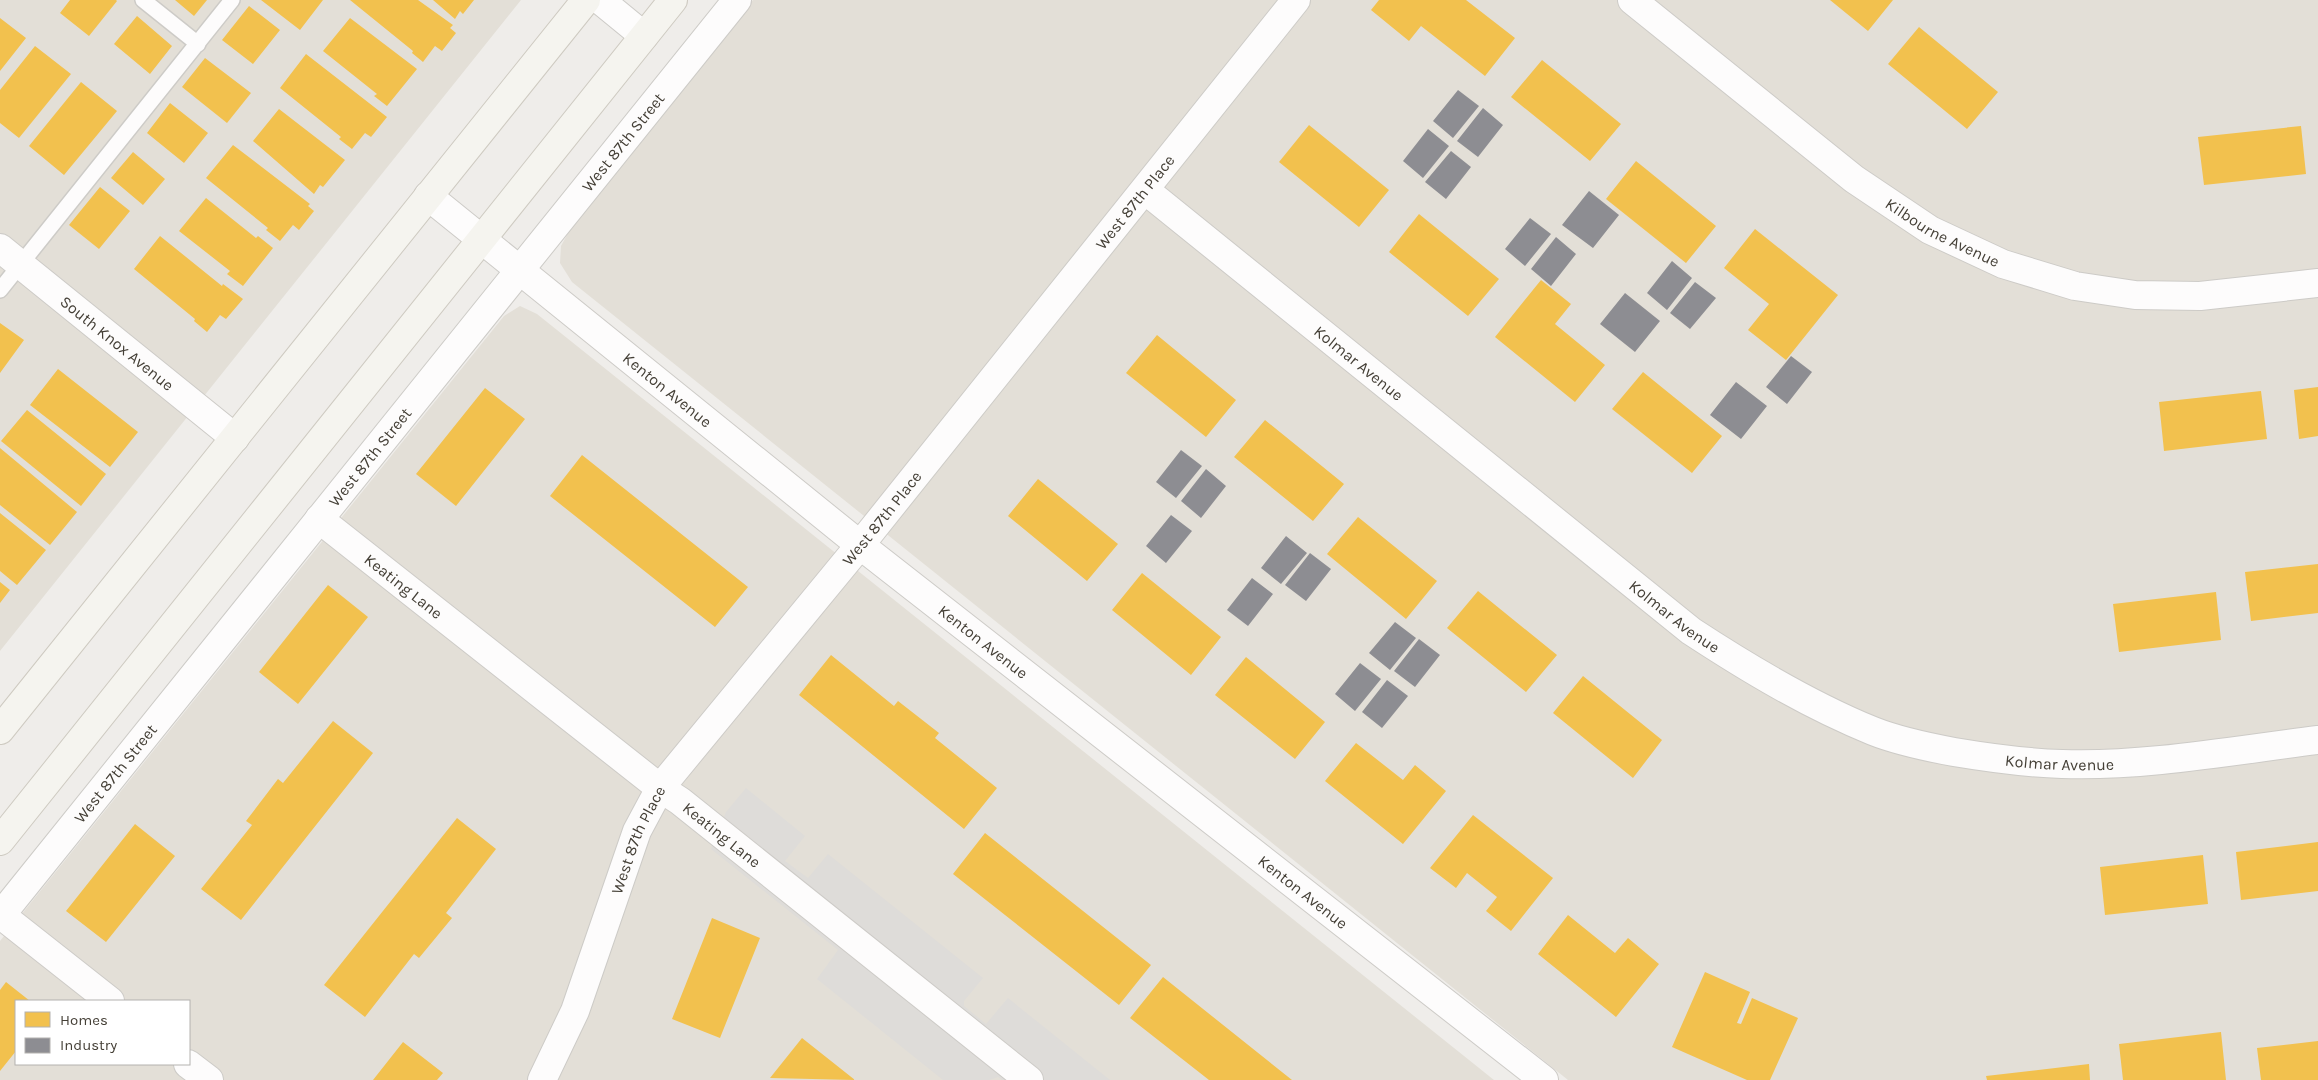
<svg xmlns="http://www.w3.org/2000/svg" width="2318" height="1080" font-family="Karla,sans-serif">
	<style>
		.residential { fill: #e3dfd7; fill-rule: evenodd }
		.parking { fill: #dedcd9 }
		.homes { fill: #f2c14e }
		.industry { fill: #8d8d92 }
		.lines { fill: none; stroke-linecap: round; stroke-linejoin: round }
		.lane-casing { stroke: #cdcbc7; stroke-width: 18 }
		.street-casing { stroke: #cdcbc7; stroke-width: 30 }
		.secondary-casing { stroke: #cecac1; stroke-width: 30 }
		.lane { stroke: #fdfcfc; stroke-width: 15 }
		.street { stroke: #fdfcfc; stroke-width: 28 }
		.secondary { stroke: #f5f4ef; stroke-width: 28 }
		.labels { text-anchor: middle; stroke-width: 5; stroke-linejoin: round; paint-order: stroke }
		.street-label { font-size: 16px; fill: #443f36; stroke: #fff }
	</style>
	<rect width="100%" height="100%" fill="#efedea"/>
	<path class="residential" d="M0,0H521L0,651Z
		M753,0H2318V1080H1568L572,282L560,263L561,246L573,224Z
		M520,306L537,314L1494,1080H0V941L504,316ZM16,1001H189V1064H16Z"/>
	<path class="parking" d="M746,788L805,836L785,861L808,878L828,854L983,978L964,1001V1006L986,1024L1008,998L1110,1080H1002L998,1077L989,1080H943L817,979L838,950L711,849L726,812Z"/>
	<path class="homes" d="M70,0H116L117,1L89,36L60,13Z
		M175,0H207L194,16Z
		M261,0H323L300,30Z
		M350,0H418L453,25L450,28L456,33L442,51L435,46L423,62L412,53L413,51Z
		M433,0H474L463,14L460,11L455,19Z
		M1379,0H1466L1515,38L1485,76L1421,26L1409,41L1371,10Z
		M1830,0H1893L1868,31Z
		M249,6L280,30L253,64L222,40Z
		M137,16L172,46L150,74L114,44Z
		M0,18L26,38L0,71Z
		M350,18L417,69L387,106L374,96L377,94L323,51Z
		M1919,27L1998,92L1967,129L1888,64Z
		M35,46L71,74L19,138L0,123V90Z
		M306,54L387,117L371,137L365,133L352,149L339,139L341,137L280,88Z
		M205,58L251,93L227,123L182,87Z
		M1542,60L1621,124L1590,161L1511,97Z
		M81,82L117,111L64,175L29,146Z
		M170,103L208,133L184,163L147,133Z
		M279,109L345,160L323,187L320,185L314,194L253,141Z
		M1309,125L1389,190L1359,227L1279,162Z
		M2301,126L2306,174L2204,185L2198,137Z
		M233,145L310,204L308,206L314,211L299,230L293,225L280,241L266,230L268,228L206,178Z
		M133,152L165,179L143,205L111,178Z
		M1636,161L1716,226L1686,263L1606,199Z
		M100,187L130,211L99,249L69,225Z
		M206,198L256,238L258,236L273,248L243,286L227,274L230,271L179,231Z
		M1419,214L1499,279L1468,316L1389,252Z
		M1755,229L1838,295L1786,360L1748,330L1769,304L1724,268Z
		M160,236L222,286L223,284L243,299L226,319L220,315L207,332L194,321L195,319L134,269Z
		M1541,280L1571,304L1555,324L1605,365L1575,402L1495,337Z
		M0,323L24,340L0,373Z
		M1157,335L1236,400L1206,437L1126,373Z
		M58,369L138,432L110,467L30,405Z
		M1643,372L1722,436L1692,473L1612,409Z
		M2318,387V436L2299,439L2294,390Z
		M485,388L525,419L456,506L416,474Z
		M2261,391L2267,439L2164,451L2159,402Z
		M27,410L106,474L81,506L1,441Z
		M1265,420L1344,484L1313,521L1234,457Z
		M0,448L77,512L50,545L0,505Z
		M582,455L748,587L715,627L550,496Z
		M1038,479L1118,544L1087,581L1008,516Z
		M0,513L46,550L17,585L0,571Z
		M1358,517L1437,581L1406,619L1327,554Z
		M2318,564V613L2251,621L2245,572Z
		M1142,573L1221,637L1191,675L1112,610Z
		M0,582L10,590L0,603Z
		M328,585L368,617L298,704L259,672Z
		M1478,591L1557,655L1526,692L1447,628Z
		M2216,592L2221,640L2119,652L2113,604Z
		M831,655L894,706L898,701L939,733L935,738L997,788L964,829L799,695Z
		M1246,657L1325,722L1295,759L1215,695Z
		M1583,676L1662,740L1633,778L1553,713Z
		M333,721L373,753L241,920L201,889L252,825L246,821L278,779L283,783Z
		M1356,743L1403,780L1415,765L1446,791L1403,844L1325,781Z
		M1473,815L1553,878L1511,931L1486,911L1497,897L1467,873L1456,888L1430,868Z
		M457,818L496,849L446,913L452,918L419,958L414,954L365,1017L324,985Z
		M135,824L175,856L106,942L66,911Z
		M985,833L1151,965L1119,1005L953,874Z
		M2318,842V891L2241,900L2236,852Z
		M2203,855L2208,904L2105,915L2100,867Z
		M1568,915L1615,953L1628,938L1659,964L1616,1017L1538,954Z
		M712,918L760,938L720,1038L672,1019Z
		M1705,972L1750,992L1737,1023L1741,1024L1752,998L1798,1018L1770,1080H1747L1672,1047Z
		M1163,977L1292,1080H1209L1130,1018Z
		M6,982L30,1001H16V1051L0,1071V990Z
		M2221,1032L2226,1080H2123L2119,1044Z
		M802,1038L855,1080L770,1078Z
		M2318,1041V1080H2261L2257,1048Z
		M403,1042L443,1073L437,1080H373Z
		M2089,1064L2090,1080H1987L1986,1076Z"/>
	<path class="industry" d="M1458,90L1479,106L1453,138L1433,121Z
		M1483,108L1503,125L1478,157L1457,141Z
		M1428,129L1449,146L1423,178L1403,161Z
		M1451,151L1471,167L1446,199L1425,182Z
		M1589,191L1619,215L1593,248L1562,225Z
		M1530,218L1551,234L1525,266L1505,249Z
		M1556,237L1576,254L1551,286L1531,269Z
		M1672,261L1692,278L1667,310L1647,293Z
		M1695,282L1716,298L1690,329L1670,313Z
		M1625,293L1660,321L1635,352L1600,324Z
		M1791,356L1812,372L1787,404L1766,387Z
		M1736,382L1767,406L1741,439L1710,415Z
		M1181,450L1202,466L1176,498L1156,482Z
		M1206,469L1226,486L1201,518L1181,501Z
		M1171,515L1192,531L1166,563L1146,546Z
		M1286,536L1307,553L1281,584L1261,568Z
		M1310,553L1331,569L1306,601L1285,585Z
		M1252,578L1273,594L1248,626L1227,610Z
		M1395,622L1416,638L1390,670L1369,653Z
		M1419,639L1440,655L1415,687L1394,671Z
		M1360,663L1381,679L1355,711L1335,694Z
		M1387,680L1408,696L1382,728L1362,712Z"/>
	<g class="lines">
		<g class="lane-casing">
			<path id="lane" d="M143,0L198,44
				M0,290L232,0"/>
		</g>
		<g class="street-casing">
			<g id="street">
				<path d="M600,0L644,36"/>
				<path id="s1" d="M1632,0L1854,179L1930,230L2003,264L2075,286L2135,295L2200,296L2318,283"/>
				<path id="s2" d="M1145,190L1691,631C1749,669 1809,705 1873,731C1898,741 1927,747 1954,752C1990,758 2026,763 2062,764C2143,767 2237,750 2318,740"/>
				<path id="s3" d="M428,196L860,545L1544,1080"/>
				<path id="s4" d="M0,248L235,438"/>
				<path id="s5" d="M319,519L660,788L680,801L1029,1080"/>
				<path id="s6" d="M1,915L737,0"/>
				<path d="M1,915L110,1001"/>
				<path d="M188,1064L209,1080"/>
				<path id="s7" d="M542,1080L575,1011L637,831L660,788L860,545L1296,0"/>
			</g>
		</g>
		<g class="secondary-casing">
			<path id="secondary" d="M0,730L586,0
				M0,841L673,0"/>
		</g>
		<use href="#lane" class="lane"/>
		<use href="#street" class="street"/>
		<use href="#secondary" class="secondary"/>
	</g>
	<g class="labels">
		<g class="street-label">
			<text dy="6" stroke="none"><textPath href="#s6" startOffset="992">West 87th Street</textPath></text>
			<text dy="6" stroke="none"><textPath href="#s7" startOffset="1070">West 87th Place</textPath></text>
			<text dy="6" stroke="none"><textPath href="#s1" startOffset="389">Kilbourne Avenue</textPath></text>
			<text dy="6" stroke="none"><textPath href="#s4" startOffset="151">South Knox Avenue</textPath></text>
			<text dy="6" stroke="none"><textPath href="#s2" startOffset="275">Kolmar Avenue</textPath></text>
			<text dy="6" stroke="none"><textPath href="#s3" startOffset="308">Kenton Avenue</textPath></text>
			<text dy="6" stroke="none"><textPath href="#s6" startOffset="588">West 87th Street</textPath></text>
			<text dy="6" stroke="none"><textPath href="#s7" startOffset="665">West 87th Place</textPath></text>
			<text dy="6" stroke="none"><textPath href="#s5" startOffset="108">Keating Lane</textPath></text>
			<text dy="6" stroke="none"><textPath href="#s2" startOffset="680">Kolmar Avenue</textPath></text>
			<text dy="6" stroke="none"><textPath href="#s3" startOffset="712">Kenton Avenue</textPath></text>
			<text dy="6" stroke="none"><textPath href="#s2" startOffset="1100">Kolmar Avenue</textPath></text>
			<text dy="6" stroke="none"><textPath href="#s6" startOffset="182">West 87th Street</textPath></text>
			<text dy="6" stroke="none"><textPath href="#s5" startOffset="512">Keating Lane</textPath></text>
			<text dy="6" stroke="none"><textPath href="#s7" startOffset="259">West 87th Place</textPath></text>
			<text dy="6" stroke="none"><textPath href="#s3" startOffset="1118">Kenton Avenue</textPath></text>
		</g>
	</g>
	<rect x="15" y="1000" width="175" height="65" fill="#ffffff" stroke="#b4b2af"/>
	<rect x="25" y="1012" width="25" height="15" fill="#f2c14e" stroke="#b4b2af"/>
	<text x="60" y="1025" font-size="15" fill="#443f36">Homes</text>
	<rect x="25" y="1038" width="25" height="15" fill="#8d8d92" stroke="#b4b2af"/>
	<text x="60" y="1050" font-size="15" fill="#443f36">Industry</text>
</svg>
